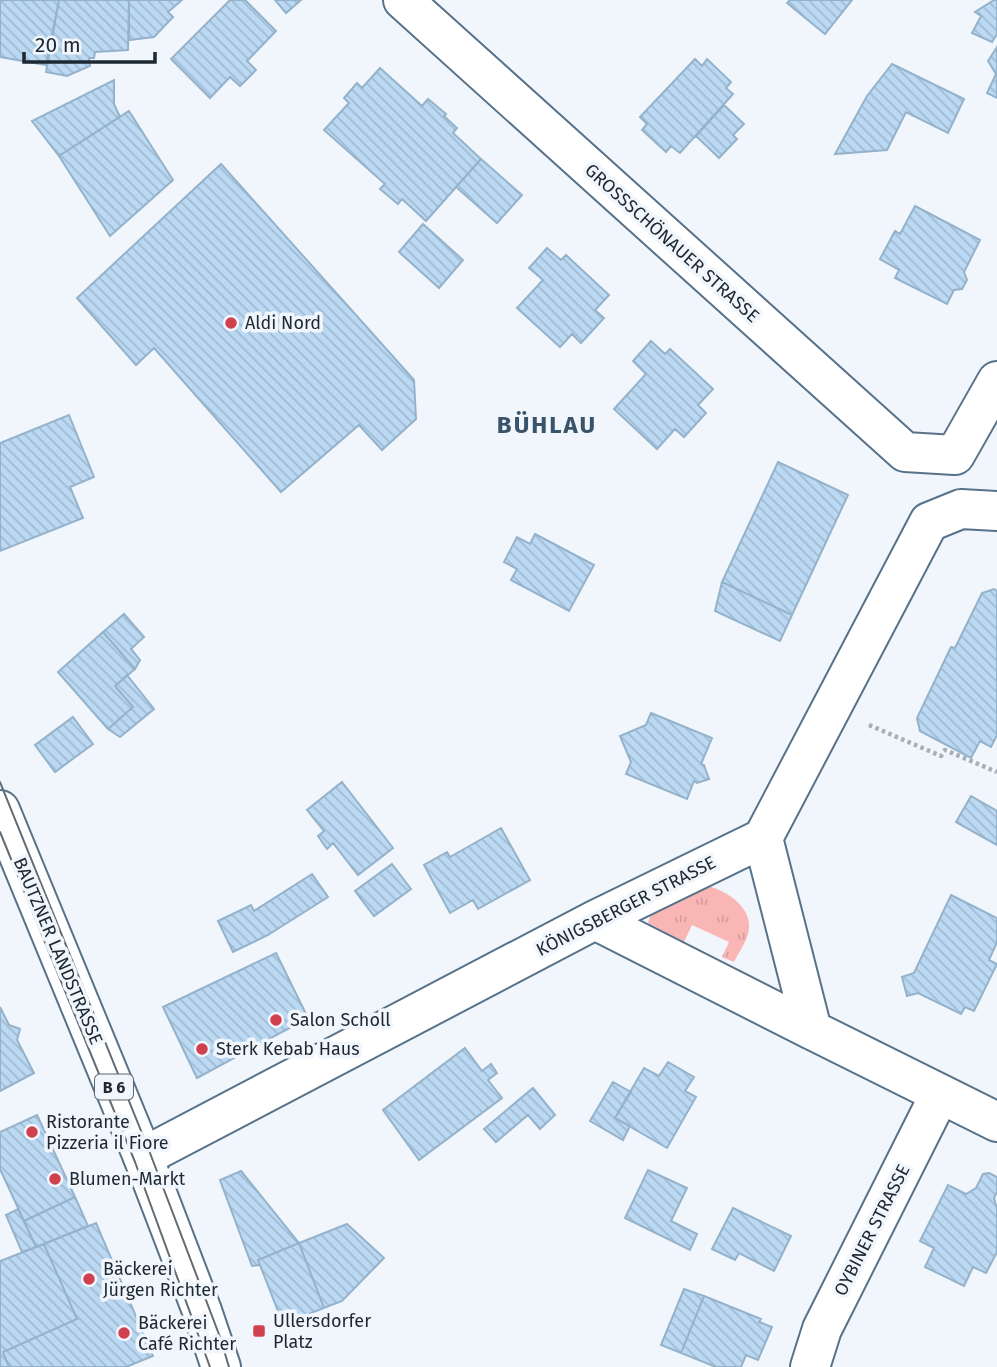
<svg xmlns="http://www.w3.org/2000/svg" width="997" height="1367" font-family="'Fira Sans',sans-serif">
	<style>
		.grass { fill: url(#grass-tufts) }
		.building { fill: url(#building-back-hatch); stroke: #95b2cb; stroke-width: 2 }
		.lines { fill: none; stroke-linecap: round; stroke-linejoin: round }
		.street-casing { stroke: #577289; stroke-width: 42 }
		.primary-casing { stroke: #577289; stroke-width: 42 }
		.path { stroke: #a6aeb6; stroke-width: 4.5; stroke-dasharray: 3.5 3.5; stroke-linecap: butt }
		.street { stroke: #fff; stroke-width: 38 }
		.primary { stroke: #fff; stroke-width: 38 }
		.tram { stroke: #626c74; stroke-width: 2 }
		.poi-dot { fill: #d1404e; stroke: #f0f6fc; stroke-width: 2.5 }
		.labels { text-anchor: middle; stroke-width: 7; stroke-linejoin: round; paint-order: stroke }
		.shield { fill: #f0f6fc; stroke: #5c666f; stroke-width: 2 }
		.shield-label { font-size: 16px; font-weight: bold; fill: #1d2832 }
		.street-label { font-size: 18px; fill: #1d2832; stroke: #f0f6fc }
		.poi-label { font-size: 18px; fill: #1d2832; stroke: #f0f6fc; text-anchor: start }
		.district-label { font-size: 24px; font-weight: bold; letter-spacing: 2px; fill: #395369; stroke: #f0f6fc }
	</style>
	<defs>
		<pattern id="grass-tufts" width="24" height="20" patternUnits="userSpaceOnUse" patternTransform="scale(1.75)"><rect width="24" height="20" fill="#f9b6b5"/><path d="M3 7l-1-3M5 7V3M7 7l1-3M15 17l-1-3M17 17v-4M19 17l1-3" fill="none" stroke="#d59c9c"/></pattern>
		<pattern id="building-back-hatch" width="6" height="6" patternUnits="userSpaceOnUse" patternTransform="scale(1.75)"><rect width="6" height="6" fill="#bbd9f3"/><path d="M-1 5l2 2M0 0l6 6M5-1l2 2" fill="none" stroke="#a0bad1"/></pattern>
	</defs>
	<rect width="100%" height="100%" fill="#f0f6fc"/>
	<path class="grass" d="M708,886C730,892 757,911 747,937C744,945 738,954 734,962L722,957L729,942L692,925L684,942L648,923L652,910L690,892Z"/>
	<path class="building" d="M0,0H59L46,65L0,57Z
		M59,0H129L128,50L95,52L94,58H89L90,66L67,76L46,72Z
		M129,0H182L168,12L173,17L154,37L129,40Z
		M230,0H245L276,31L247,61L256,70L240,86L230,77L210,98L171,59Z
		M275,0H301L286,13Z
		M790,0H852L825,34L787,3Z
		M994,0H997V34L992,42L972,33L981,16L975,12Z
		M997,47V98L987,93L996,74L988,61Z
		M695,59L702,66L707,59L731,82L726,88L733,94L680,153L671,146L666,152L642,130L647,124L640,117Z
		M892,64L964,99L948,133L906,112L887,150L835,154L867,96Z
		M380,68L422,106L428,99L446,114L444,116L457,128L453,133L481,159L426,221L402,199L398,204L380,189L385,184L324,130L349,103L344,98L357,83L362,88Z
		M114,80V104L120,117L59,156L32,121Z
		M724,105L744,124L733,135L737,139L719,158L696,136Z
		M129,111L173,180L110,236L59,156Z
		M481,159L522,195L497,223L456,187Z
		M221,164L414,380L416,419L382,450L359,425L281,492L154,348L136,365L77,298Z
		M915,206L980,240L964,272L967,280L962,289L954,290L947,304L895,278L899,270L880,259L895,231L900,234Z
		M423,224L463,260L439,288L399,252Z
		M547,248L561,260L566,255L609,295L595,310L604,318L581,343L572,334L560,347L517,308L543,280L529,268Z
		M651,341L665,354L670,349L713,389L698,405L706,413L684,437L675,429L657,449L614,409L646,374L633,361Z
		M69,415L94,477L70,487L83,518L0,551V443Z
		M778,462L848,495L792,615L722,582Z
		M535,534L594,565L569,611L511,580L517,569L504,562L517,537L530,544Z
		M722,582L792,615L780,641L715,611Z
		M994,589L997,591V735L991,747L980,741L971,758L920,731L917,718L951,647L955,648L982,593Z
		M124,614L144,637L131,649L140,660L135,669L103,632Z
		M103,632L135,669L115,686L133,707L108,729L58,672Z
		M127,675L154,709L120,737L108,729L133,707L115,686Z
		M651,713L712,738L701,764L704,765L709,779L697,783L694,781L687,799L626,774L631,762L620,736L646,725Z
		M73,717L93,744L55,772L35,745Z
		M342,782L393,848L358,875L333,843L327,849L318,836L324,831L307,810Z
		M971,796L997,811V845L956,822Z
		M501,828L530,880L478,909L473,900L450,913L424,865L447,852L450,857Z
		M392,864L411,889L374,916L355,891Z
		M312,874L328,897L268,935L233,952L218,921L251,905L254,911Z
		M951,895L997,918V942L989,960L997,964L974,1011L965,1007L961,1014L918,993L907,996L902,977L914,973Z
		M276,953L308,1018L197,1078L163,1007Z
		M0,1007L9,1025L20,1029L17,1040L34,1073L0,1091Z
		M465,1048L482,1071L491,1064L497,1073L488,1080L502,1098L419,1160L383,1110Z
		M668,1062L694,1077L685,1091L696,1097L667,1148L615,1118L644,1068L659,1076Z
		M613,1082L631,1092L615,1118L630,1126L623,1140L590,1121Z
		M533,1088L555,1115L540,1129L528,1115L496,1142L484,1129Z
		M37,1115L75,1197L24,1221L0,1169V1132Z
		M648,1170L687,1188L671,1221L697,1234L690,1250L625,1218Z
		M241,1171L299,1243L258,1260L260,1265L252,1266L220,1180Z
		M989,1173L997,1177V1192L994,1198L997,1209V1252L986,1273L973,1267L964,1286L925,1267L934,1248L920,1241L948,1185L966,1194L976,1188L983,1174Z
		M75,1197L88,1226L36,1247L24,1221Z
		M733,1208L791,1236L774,1271L739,1253L735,1260L712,1249Z
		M18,1209L36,1247L22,1252L6,1215Z
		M96,1223L153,1356L126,1367H9L3,1352L77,1319L44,1244Z
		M347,1224L384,1258L342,1301L324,1308L299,1243Z
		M299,1243L324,1308L283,1324L258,1260Z
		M44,1244L77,1319L3,1352L9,1367H0V1261Z
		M684,1289L704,1296L681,1353L661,1345Z
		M704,1296L761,1319L759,1322L772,1327L758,1360L746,1355L741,1367H716L681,1353Z"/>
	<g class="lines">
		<g class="street-casing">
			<path id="street" d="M403,0L905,452L955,455L997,381
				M595,920L812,1030L763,838
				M812,1030L997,1122
				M143,1157L595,920L763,838L929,522L961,509L997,511
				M810,1367L822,1329L940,1094"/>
		</g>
		<g class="primary-casing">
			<path id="primary" d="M0,810L143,1157L202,1311L221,1367"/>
		</g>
		<path class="path" d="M869,725L941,756L945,750L997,772"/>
		<use href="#street" class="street"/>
		<use href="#primary" class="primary"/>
		<path class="tram" d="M0,782L150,1153L220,1337L229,1367
			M0,832L135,1162L210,1367"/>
	</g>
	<g class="poi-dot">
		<circle cx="231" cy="323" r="7"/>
		<circle cx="276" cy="1020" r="7"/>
		<circle cx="202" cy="1049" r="7"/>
		<circle cx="32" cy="1132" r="7"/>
		<circle cx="55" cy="1179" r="7"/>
		<circle cx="89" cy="1279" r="7"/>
		<rect x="252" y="1324" width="14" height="14" rx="3.5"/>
		<circle cx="124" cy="1333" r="7"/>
	</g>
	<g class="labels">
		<rect class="shield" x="95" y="1074.5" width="38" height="25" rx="5"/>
		<g class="shield-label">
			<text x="114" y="1093">B 6</text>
		</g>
		<g class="street-label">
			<text transform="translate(672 243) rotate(42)" y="6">GROSSSCHÖNAUER STRASSE</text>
			<text transform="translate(626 906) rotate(-27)" y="6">KÖNIGSBERGER STRASSE</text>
			<text transform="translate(58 951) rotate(67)" y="6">BAUTZNER LANDSTRASSE</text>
			<text transform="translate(872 1230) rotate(-63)" y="6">OYBINER STRASSE</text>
		</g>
		<g class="poi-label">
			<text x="245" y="329">Aldi Nord</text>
			<text x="290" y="1026">Salon Scholl</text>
			<text x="216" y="1055">Sterk Kebab Haus</text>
			<text x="46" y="1128">Ristorante<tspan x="46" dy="21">Pizzeria il Fiore</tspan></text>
			<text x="69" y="1185">Blumen-Markt</text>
			<text x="103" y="1275">Bäckerei<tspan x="103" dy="21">Jürgen Richter</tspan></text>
			<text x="273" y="1327">Ullersdorfer<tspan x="273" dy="21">Platz</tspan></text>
			<text x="138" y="1329">Bäckerei<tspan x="138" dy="21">Café Richter</tspan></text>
		</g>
		<g class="district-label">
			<text x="547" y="433">BÜHLAU</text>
		</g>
	</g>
	<path d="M24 52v10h131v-10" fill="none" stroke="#1d2832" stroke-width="3.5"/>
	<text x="35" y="52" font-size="21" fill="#1d2832" stroke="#f0f6fc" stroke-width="5" paint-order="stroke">20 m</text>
</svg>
